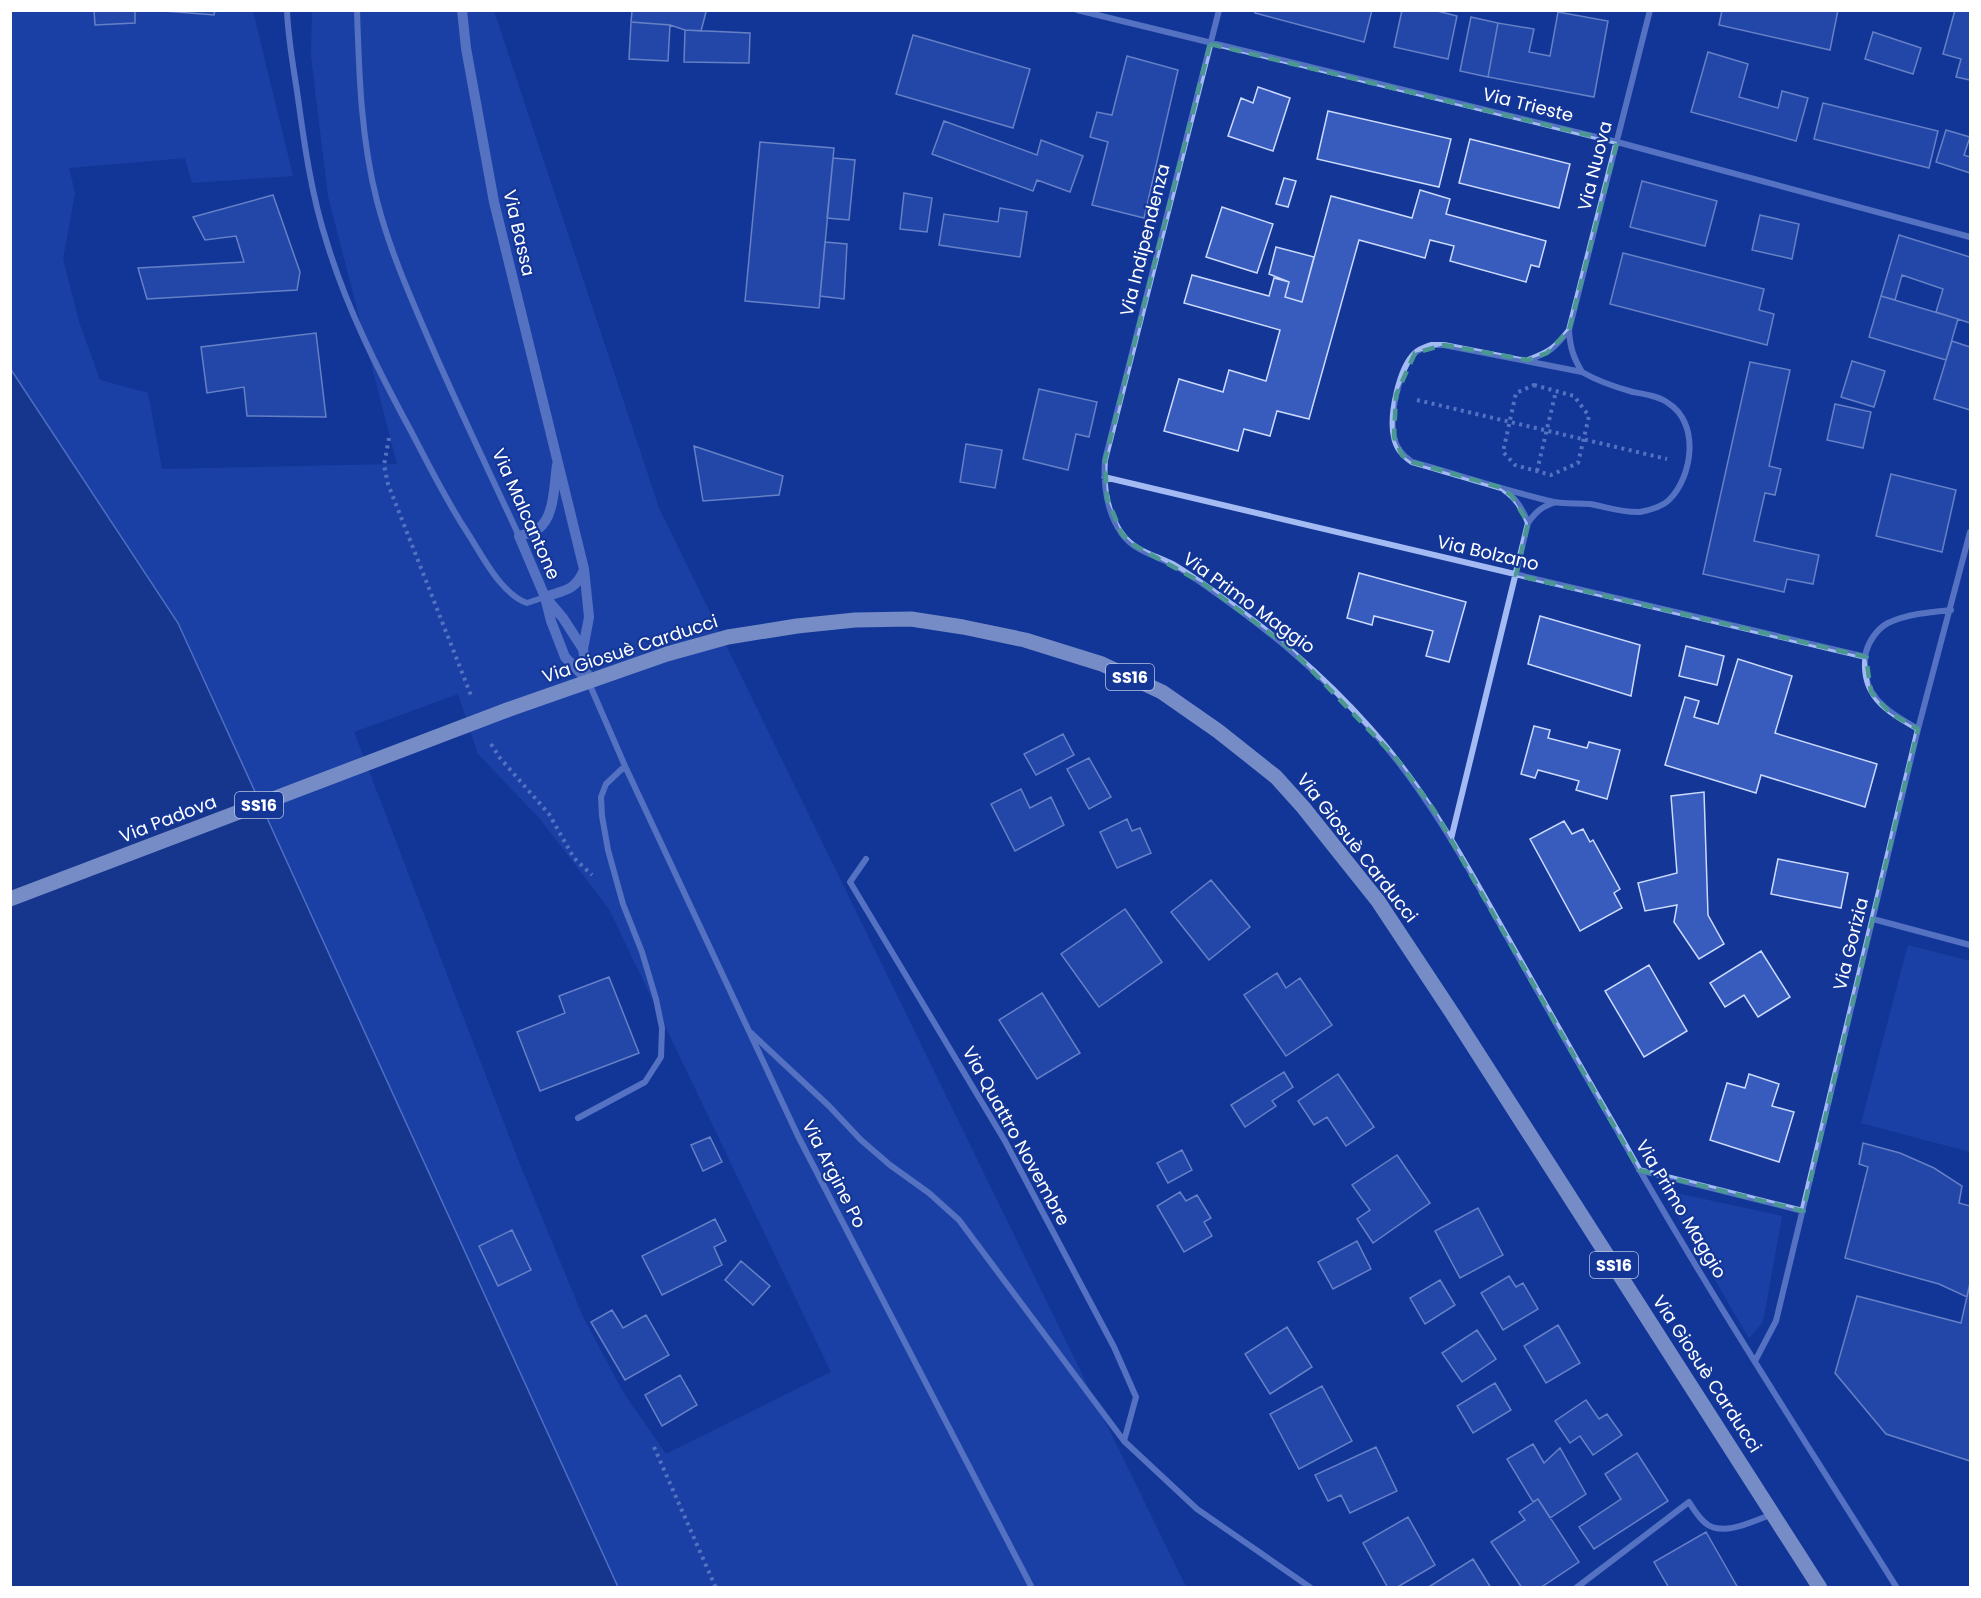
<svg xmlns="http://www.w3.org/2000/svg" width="1981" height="1598" font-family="Poppins,sans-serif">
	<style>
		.green { fill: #264db6; fill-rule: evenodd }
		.water { fill: #1c3680; stroke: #96b2f6; stroke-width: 1.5 }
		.building { fill: #375cbd; stroke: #cbd9fd; stroke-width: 1.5 }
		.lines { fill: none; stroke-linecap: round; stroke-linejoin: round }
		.path { stroke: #a4baf3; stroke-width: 4; stroke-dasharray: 3 4.5; stroke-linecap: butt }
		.minor { stroke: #a4baf3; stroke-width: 6 }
		.tertiary { stroke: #a4baf3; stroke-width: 10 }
		.primary { stroke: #f0f3ff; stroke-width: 15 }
		.primary-bridge { stroke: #f0f3ff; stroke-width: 15 }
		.marked { fill: none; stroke: #4b9892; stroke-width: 4.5; stroke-dasharray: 12 8; stroke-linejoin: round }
		.labels { text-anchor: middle; stroke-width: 4.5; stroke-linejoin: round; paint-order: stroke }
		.shield { fill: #133697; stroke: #b8c3e0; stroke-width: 1.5 }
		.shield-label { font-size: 16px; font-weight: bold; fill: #fff }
		.street-label { font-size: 18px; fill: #fff; stroke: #133697 }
	</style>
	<rect width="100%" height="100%" fill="#133697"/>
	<path class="green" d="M10,11H253L293,176L192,183L185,158L69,168L75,193L63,259L79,322L100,380L148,393L162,469L397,464L328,196L311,56L312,11H494L659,508L1186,1587H618L178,623L11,368ZM458,694L478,754L540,819L609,909L831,1372L666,1454L623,1392L583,1317L517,1157L354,732Z
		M1908,945L1970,961V1152L1861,1123Z
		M1662,1190L1782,1216L1763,1322L1749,1338Z"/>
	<path class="water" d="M10,368L178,623L618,1587H11Z"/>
	<path class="building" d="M94,10H135V23L95,25Z
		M152,10H215L214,15Z
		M613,10H703L706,12L701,31L685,30L670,25L631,22L632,11Z
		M1256,10H1372L1364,42L1255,13Z
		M1402,10H1433L1457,16L1448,59L1394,47Z
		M1722,10H1838L1830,50L1719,25Z
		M1955,10H1970V80L1956,77L1961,59L1943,54Z
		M1558,12L1608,21L1594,97L1488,77L1498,23L1534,29L1529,52L1550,56Z
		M1471,17L1498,23L1488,77L1460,71Z
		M631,22L670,25L668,61L629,59Z
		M685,30L750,33L749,63L684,62Z
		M1873,32L1921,48L1913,74L1865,59Z
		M913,35L1030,69L1013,128L896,94Z
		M1708,52L1748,64L1739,97L1778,108L1782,91L1808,98L1796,141L1691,112Z
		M1127,56L1178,70L1144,218L1092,205L1108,142L1090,137L1097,112L1112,115Z
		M1258,87L1290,98L1273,151L1228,136L1241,98L1253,103Z
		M1823,103L1938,131L1929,168L1814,139Z
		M1328,111L1451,139L1439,187L1317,159Z
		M944,121L1037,155L1041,140L1083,156L1070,192L1037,180L1033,191L932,154Z
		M1946,130L1970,137L1964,155L1970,157V173L1936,162Z
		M1470,139L1570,164L1559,208L1459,183Z
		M760,142L834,148L819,308L745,301Z
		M833,158L855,160L849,220L827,218Z
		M1284,178L1296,181L1288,207L1276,204Z
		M1642,181L1717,201L1705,246L1630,227Z
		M1420,190L1450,199L1446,214L1546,241L1539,267L1531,265L1526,282L1450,261L1454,246L1430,240L1425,258L1359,240L1309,419L1277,411L1270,436L1244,429L1238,451L1164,431L1179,379L1223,392L1229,370L1266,381L1280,330L1184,303L1192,275L1269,296L1274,278L1289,282L1285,297L1302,302L1331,196L1412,218Z
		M904,193L932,198L927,232L900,229Z
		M273,195L300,272L297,290L147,299L138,268L244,262L236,236L205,240L193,217Z
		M1222,207L1273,224L1257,273L1206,257Z
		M1000,208L1027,212L1020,257L939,245L944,214L998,222Z
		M1760,215L1799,224L1792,259L1752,250Z
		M1899,235L1970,257V323L1936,312L1943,289L1902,275L1895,300L1881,296Z
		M825,242L847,244L844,299L820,296Z
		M1276,247L1314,257L1302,302L1285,297L1289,282L1269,274Z
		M1623,253L1764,289L1759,310L1774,314L1767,345L1610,304Z
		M1881,296L1958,319L1946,360L1869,337Z
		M316,333L326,417L247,416L244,387L207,393L201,347Z
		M1952,341L1970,347V410L1934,399Z
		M1852,361L1885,371L1874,407L1841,397Z
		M1750,362L1790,370L1769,466L1781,469L1775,495L1765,493L1754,541L1819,555L1813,584L1787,579L1784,592L1703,574Z
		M1039,389L1097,402L1089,437L1076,434L1068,470L1023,459Z
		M1835,404L1871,412L1863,448L1827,440Z
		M966,444L1002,450L995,488L960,482Z
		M694,446L783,476L779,495L703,501Z
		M1891,474L1956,490L1942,552L1876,536Z
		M1359,573L1466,602L1449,662L1426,656L1433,631L1374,616L1372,625L1347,618Z
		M1540,616L1640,645L1631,696L1528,664Z
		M1686,646L1724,656L1717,685L1679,676Z
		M1738,659L1792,676L1775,733L1877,764L1865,807L1761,775L1756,793L1665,765L1685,697L1699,701L1694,717L1718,724Z
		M1534,726L1550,730L1548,738L1587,748L1589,742L1620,750L1607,799L1576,790L1579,781L1538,770L1535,778L1521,774Z
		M1063,734L1074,755L1036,775L1024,754Z
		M1089,758L1111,797L1089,809L1067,769Z
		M1021,789L1030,808L1051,797L1064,825L1015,851L991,804Z
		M1704,792L1708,915L1724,944L1699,959L1674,922L1677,905L1645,911L1638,883L1677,873L1671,796Z
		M1127,819L1132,831L1140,828L1151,853L1117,868L1100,832Z
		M1564,821L1572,834L1583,829L1590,842L1593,840L1620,889L1614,893L1622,908L1580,931L1530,839Z
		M1778,859L1848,873L1841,908L1771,894Z
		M1211,880L1250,927L1209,960L1171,912Z
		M1125,909L1162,962L1099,1007L1061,954Z
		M1761,951L1790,997L1758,1017L1744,995L1725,1007L1710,983Z
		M1649,965L1687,1031L1644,1057L1605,991Z
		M1277,973L1286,988L1300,978L1332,1025L1286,1056L1244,995Z
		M609,977L639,1053L540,1091L517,1032L565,1013L559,996Z
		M1042,993L1080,1053L1037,1079L999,1020Z
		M1284,1072L1293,1087L1272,1101L1276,1106L1245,1127L1231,1105Z
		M1338,1074L1374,1127L1346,1146L1327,1117L1314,1125L1298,1101Z
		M1749,1074L1779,1084L1772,1106L1794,1112L1779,1162L1710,1140L1727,1083L1745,1088Z
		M710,1137L722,1162L703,1171L691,1145Z
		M1863,1143L1900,1153L1934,1168L1962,1186L1959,1203L1970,1206V1283L1967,1297L1939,1284L1845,1258L1868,1167L1859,1164Z
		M1182,1150L1192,1170L1168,1183L1157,1163Z
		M1397,1155L1430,1203L1373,1243L1357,1219L1370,1210L1352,1185Z
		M1180,1192L1186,1201L1197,1195L1211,1218L1204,1222L1212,1236L1184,1252L1157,1206Z
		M1478,1208L1503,1255L1460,1278L1435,1231Z
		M715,1219L726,1241L714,1247L722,1265L662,1295L642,1256Z
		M512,1230L531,1270L498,1286L479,1246Z
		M1357,1241L1371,1269L1333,1289L1318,1262Z
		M741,1261L770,1286L753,1305L725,1280Z
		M1509,1276L1516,1287L1523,1283L1538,1309L1503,1330L1481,1293Z
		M1440,1280L1455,1305L1425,1324L1410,1298Z
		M1970,1283V1461L1886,1434L1835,1373L1857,1296L1961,1323Z
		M612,1310L623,1328L646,1315L669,1355L625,1380L591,1322Z
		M1558,1325L1580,1363L1546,1383L1524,1346Z
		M1287,1327L1312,1367L1270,1394L1245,1354Z
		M1477,1330L1496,1359L1462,1382L1442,1353Z
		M680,1375L697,1405L662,1426L645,1395Z
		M1495,1383L1511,1410L1473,1433L1457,1406Z
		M1322,1386L1352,1441L1299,1469L1270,1414Z
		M1586,1400L1599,1419L1607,1414L1622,1435L1593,1455L1580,1436L1570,1443L1555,1421Z
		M1533,1444L1544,1463L1560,1448L1586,1494L1550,1518L1538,1499L1533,1502L1507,1459Z
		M1376,1447L1397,1491L1350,1513L1341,1495L1328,1501L1315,1475Z
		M1637,1453L1668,1501L1594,1549L1579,1527L1621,1499L1605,1474Z
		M1538,1499L1579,1562L1540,1588H1522L1491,1542L1525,1520L1519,1512Z
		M1408,1517L1435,1565L1396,1588H1388L1363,1543Z
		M1706,1532L1738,1588H1669L1654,1562Z
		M1473,1559L1491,1588H1427Z"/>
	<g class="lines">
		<path class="path" d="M1534,385L1574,396L1589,416L1578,463L1551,475L1515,465L1503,452L1516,393Z
			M1417,400L1667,459
			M389,438L384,465L388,484L472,698
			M1537,471L1556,391
			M491,744L500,758L549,814L574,858L592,875
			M654,1447L716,1588"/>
		<path class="minor" d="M287,10C288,38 293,65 297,91C304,142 311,194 327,243C347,309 379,372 412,433C429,466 446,500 467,532C482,555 500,593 527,603L545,597
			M357,10C359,74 361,139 377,201C389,247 407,289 426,333C455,401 488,469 519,536
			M1077,10L1617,142L1970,237
			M1219,10L1105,460C1103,485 1107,513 1122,534C1135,552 1158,556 1176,566C1186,572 1196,579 1206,586C1268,629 1320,672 1370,728C1424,788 1463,858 1502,928C1540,995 1578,1063 1617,1130C1704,1286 1802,1436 1897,1588
			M1431,345H1444L1582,372C1599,382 1615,387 1633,392C1644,394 1659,396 1668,403C1700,423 1693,476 1669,500C1662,507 1650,510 1640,512C1623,513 1607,507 1590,504C1578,503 1565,504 1554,502C1506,491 1459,475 1412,462C1403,456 1396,449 1394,437C1389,416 1399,368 1415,353C1419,349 1426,347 1431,345Z
			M1528,360C1550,352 1555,348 1569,330
			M1582,372C1573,357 1570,347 1569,330L1650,10
			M1104,477L1866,657
			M1504,490C1516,498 1523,509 1528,523
			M589,683L625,766L798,1136L1032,1588
			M1918,729C1885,710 1859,695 1866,652C1869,641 1877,629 1888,623C1907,614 1930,612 1951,610
			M1451,839L1528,523C1536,511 1543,506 1556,502
			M866,859L850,882L1005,1141L1114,1347L1136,1397L1124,1441
			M1873,919L1970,945
			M751,1033L829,1106L861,1140L890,1165L929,1193L959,1220L1124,1441L1197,1509L1311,1588
			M578,1118L645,1082L661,1057L662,1028L656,999L642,952L623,904L608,850L602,816L601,797L606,784L625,766
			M1639,1170L1803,1211
			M1755,1361L1776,1321L1918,729L1970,532
			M1576,1588L1689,1502C1694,1510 1700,1520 1708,1525C1726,1536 1755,1520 1773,1514"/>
		<path class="tertiary" d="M462,10L466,48L494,202L584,569L589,617L583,649
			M557,465C554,484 555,517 538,529C533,533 525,534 519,536L545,597L551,621L565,657L589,682
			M545,597C565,590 575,591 584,570
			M547,599L563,618L583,649L588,682"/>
		<path class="primary" d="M507,710L667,654L728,637L797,626L855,620L911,619L963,627L1025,640L1102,664L1162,692L1218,731L1276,777L1303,807L1378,901L1454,1016L1820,1588"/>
		<path class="primary-bridge" d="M10,899L507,710"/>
	</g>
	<path d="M0 0H1981V1598H0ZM1210,44L1617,142L1569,330L1547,353L1528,360L1444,345L1415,353L1396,395L1394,437L1402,455L1412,462L1499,487L1511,495L1528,523L1516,575L1866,657L1871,692L1890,713L1918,729L1803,1211L1639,1170L1434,810L1396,758L1291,649L1204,584L1134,545L1122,534L1107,498L1105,460Z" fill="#133697" fill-opacity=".55" fill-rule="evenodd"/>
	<path class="marked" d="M1210,44L1617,142L1569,330L1547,353L1528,360L1444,345L1415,353L1396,395L1394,437L1402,455L1412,462L1499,487L1511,495L1528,523L1516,575L1866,657L1871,692L1890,713L1918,729L1803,1211L1639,1170L1434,810L1396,758L1291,649L1204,584L1134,545L1122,534L1107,498L1105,460Z"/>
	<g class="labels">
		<g class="shield">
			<rect x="1106" y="664" width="48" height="26" rx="4.5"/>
			<rect x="235" y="792" width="48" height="26" rx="4.5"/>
			<rect x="1590" y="1252" width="48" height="26" rx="4.5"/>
		</g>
		<g class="shield-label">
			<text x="1130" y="683">SS16</text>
			<text x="259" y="811">SS16</text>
			<text x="1614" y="1271">SS16</text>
		</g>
		<g class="street-label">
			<text transform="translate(1528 105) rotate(14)" y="6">Via Trieste</text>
			<text transform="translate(1595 166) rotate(-76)" y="6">Via Nuova</text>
			<text transform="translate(519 233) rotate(77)" y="6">Via Bassa</text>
			<text transform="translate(1145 240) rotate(-76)" y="6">Via Indipendenza</text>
			<text transform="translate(526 514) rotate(66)" y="6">Via Malcantone</text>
			<text transform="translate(1488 553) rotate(13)" y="6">Via Bolzano</text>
			<text transform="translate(1249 603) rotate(36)" y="6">Via Primo Maggio</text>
			<text transform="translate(630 649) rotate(-18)" y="6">Via Giosuè Carducci</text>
			<text transform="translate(168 819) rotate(-21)" y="6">Via Padova</text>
			<text transform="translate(1357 848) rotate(52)" y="6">Via Giosuè Carducci</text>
			<text transform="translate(1851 944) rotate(-76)" y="6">Via Gorizia</text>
			<text transform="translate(1016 1136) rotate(61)" y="6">Via Quattro Novembre</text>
			<text transform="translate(834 1174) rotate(63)" y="6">Via Argine Po</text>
			<text transform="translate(1681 1209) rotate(59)" y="6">Via Primo Maggio</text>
			<text transform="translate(1707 1374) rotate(57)" y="6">Via Giosuè Carducci</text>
		</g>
	</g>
	<rect width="1981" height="1598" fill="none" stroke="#ffffff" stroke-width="24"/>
</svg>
